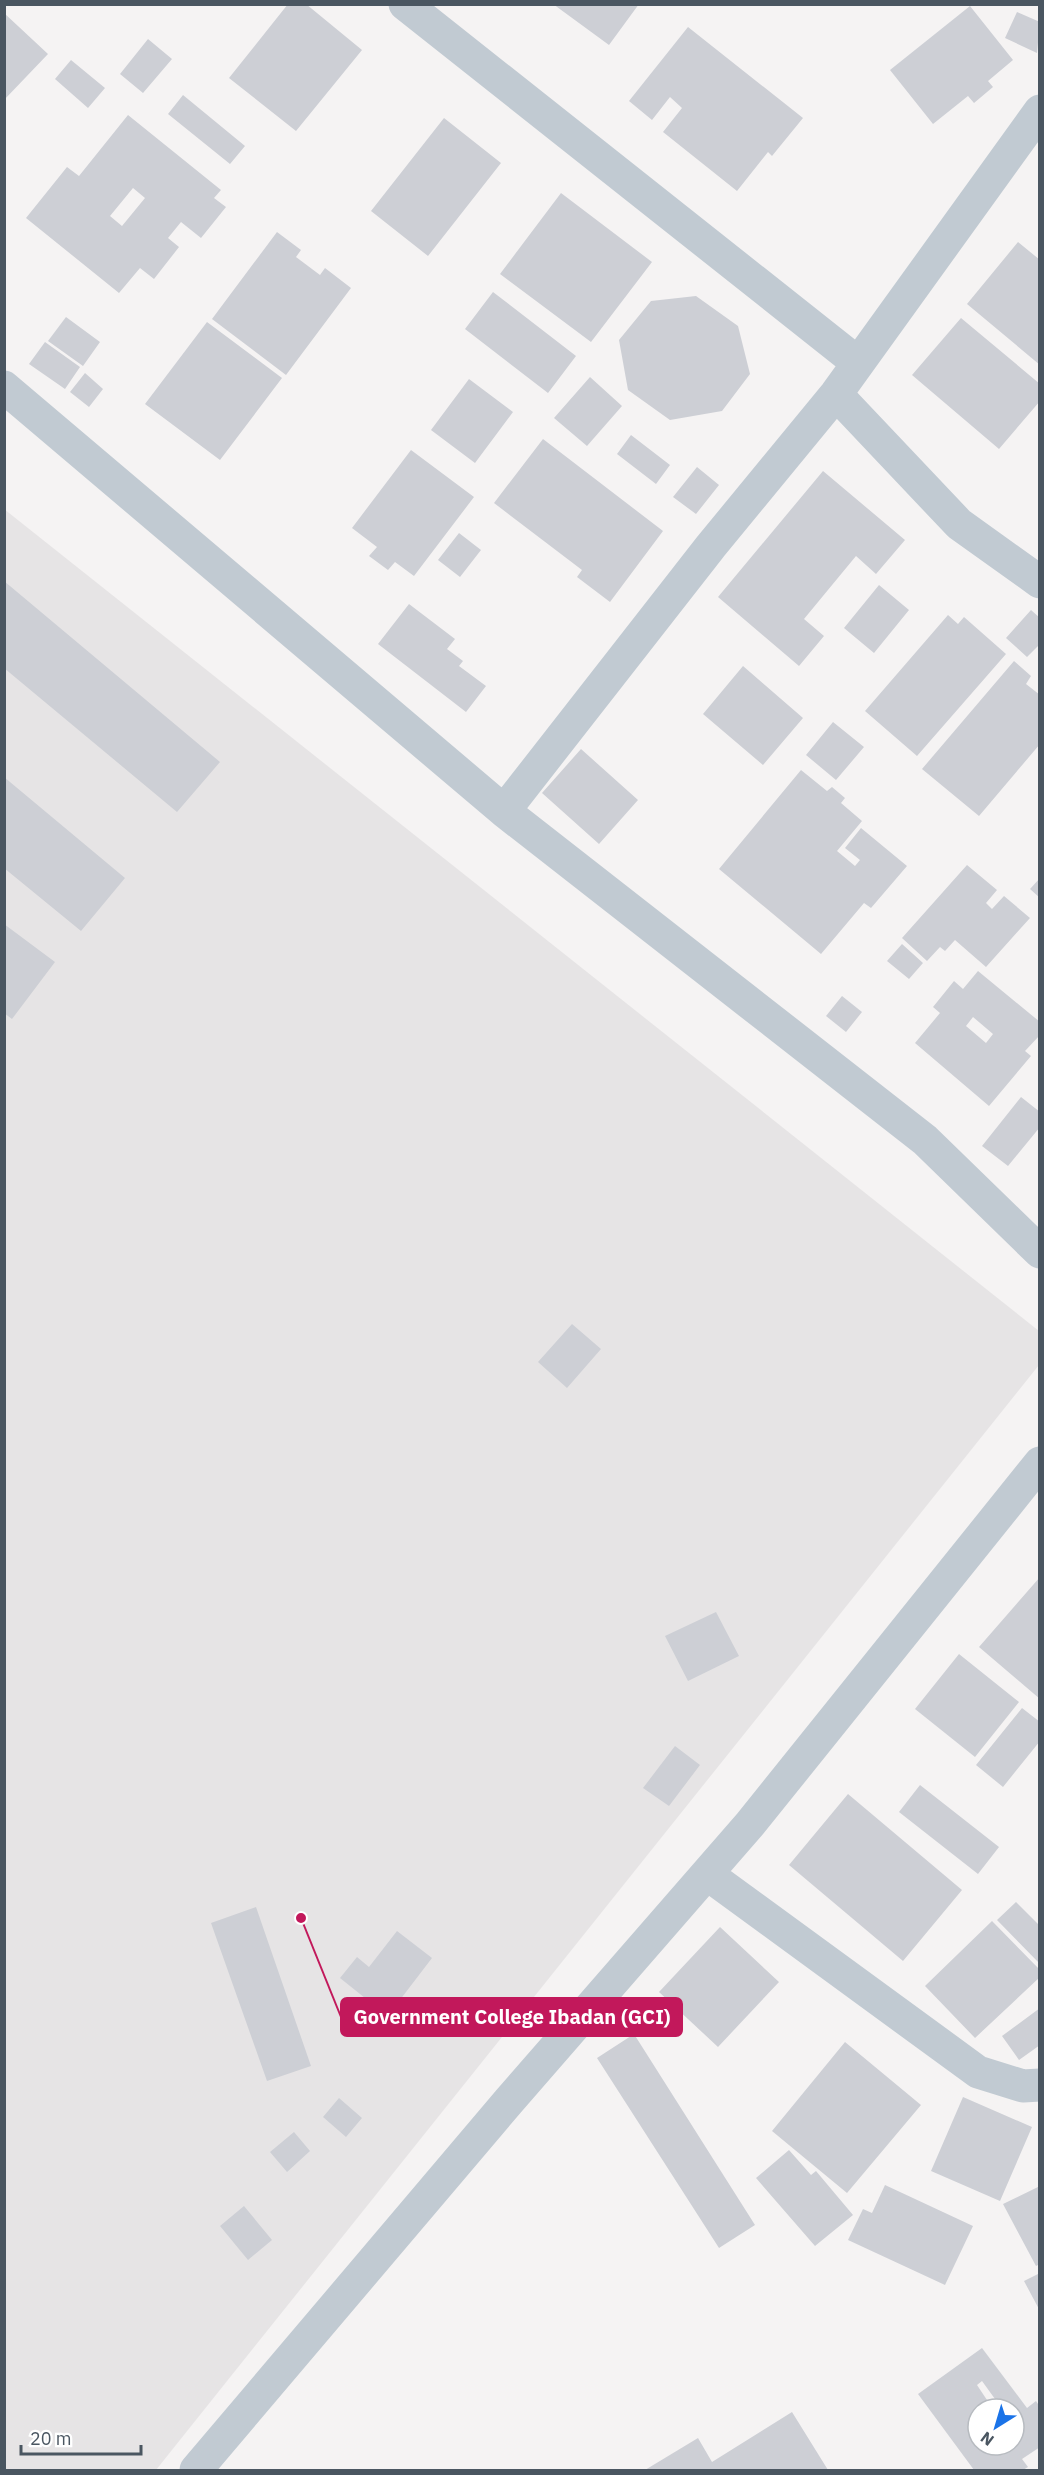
<svg xmlns="http://www.w3.org/2000/svg" width="1044" height="2475" font-family="'IBM Plex Sans',sans-serif">
	<style>
		.education { fill: #e6e4e5 }
		.building { fill: #cdcfd5; fill-rule: evenodd }
		.lines { fill: none; stroke-linecap: round; stroke-linejoin: round }
		.street { stroke: #c1cad2; stroke-width: 33 }
		.leader { fill: none; stroke: #c2185b; stroke-width: 2 }
		.callout-dot { fill: #c2185b; stroke: #fff; stroke-width: 2 }
		.callout { fill: #c2185b; stroke: #c2185b; stroke-width: 2 }
		.callout-label { font-size: 20px; text-anchor: middle; font-weight: bold; fill: #fff }
	</style>
	<rect width="100%" height="100%" fill="#f5f3f3"/>
	<path class="education" d="M4,509L1039,1331V1365L156,2470H5Z"/>
	<path class="building" d="M288,4H306L362,50L296,131L229,78Z
		M553,4H639L609,45Z
		M970,6L1013,60L988,81L993,87L974,103L968,96L933,124L890,70Z
		M1017,12L1040,22L1037,53L1005,38Z
		M4,13L48,54L4,100Z
		M688,27L803,118L772,156L768,152L737,191L663,132L682,108L670,97L652,120L629,101Z
		M148,39L172,59L143,93L120,74Z
		M71,60L105,88L88,108L55,79Z
		M183,95L245,146L230,164L168,114Z
		M128,115L221,190L214,198L226,207L201,238L181,222L168,238L179,247L154,279L140,268L119,293L26,218L67,167L79,176ZM133,188L145,198L122,226L110,216Z
		M444,118L501,163L428,256L371,211Z
		M561,193L652,262L591,342L500,274Z
		M277,232L301,250L296,257L320,275L325,268L351,288L286,375L212,319Z
		M1018,242L1040,260V365L967,304Z
		M493,292L576,356L548,393L465,329Z
		M696,296L738,326L750,374L722,411L670,420L628,390L619,340L651,301Z
		M66,317L100,342L83,366L48,341Z
		M961,318L1040,384V401L999,449L912,375Z
		M207,322L282,378L220,460L145,404Z
		M45,342L80,367L65,389L29,364Z
		M85,373L103,389L89,407L70,392Z
		M590,377L622,406L587,446L554,418Z
		M469,379L513,412L475,463L431,430Z
		M631,435L670,465L656,484L617,454Z
		M543,439L663,531L610,602L577,577L582,570L494,503Z
		M411,450L474,497L414,576L395,562L388,570L369,556L377,547L352,528Z
		M697,467L719,485L696,514L673,497Z
		M823,471L905,540L876,574L856,556L804,619L824,636L799,666L718,597Z
		M459,533L481,550L460,577L438,560Z
		M4,581L220,762L177,812L4,668Z
		M879,585L909,610L874,653L844,628Z
		M409,604L455,639L447,649L463,661L459,666L486,686L466,712L378,644Z
		M1031,610L1040,618V644L1027,657L1006,638Z
		M948,615L958,624L964,617L1006,654L917,756L865,711Z
		M1014,661L1031,676L1026,684L1040,695V744L979,816L922,769Z
		M743,666L803,718L763,765L703,714Z
		M833,722L864,747L836,780L806,755Z
		M581,749L638,800L599,844L542,793Z
		M801,770L827,791L832,787L845,798L841,803L862,821L837,851L855,866L860,860L845,848L861,828L907,866L871,908L864,903L821,954L719,869Z
		M4,777L125,878L81,931L4,868Z
		M967,865L997,890L986,903L992,909L1004,896L1030,918L986,967L955,940L945,951L940,947L927,961L902,938Z
		M1040,878V898L1030,889Z
		M4,924L55,962L12,1019L4,1013Z
		M902,944L923,963L909,979L887,961Z
		M978,971L1040,1022V1035L1025,1051L1031,1056L989,1106L915,1043L940,1013L933,1007L954,981L963,989ZM973,1017L993,1034L986,1043L966,1026Z
		M842,996L862,1012L846,1032L826,1016Z
		M1021,1097L1040,1112V1127L1008,1166L982,1146Z
		M572,1324L601,1349L567,1388L538,1362Z
		M1040,1577V1699L979,1647Z
		M716,1612L739,1656L688,1681L665,1636Z
		M959,1654L1019,1702L975,1757L915,1709Z
		M1022,1708L1040,1722V1741L1003,1787L976,1765Z
		M675,1746L700,1765L669,1806L643,1788Z
		M920,1785L999,1847L978,1874L899,1812Z
		M848,1794L962,1890L903,1961L789,1865Z
		M1016,1902L1040,1926V1964L997,1920Z
		M256,1907L311,2066L267,2081L211,1923Z
		M992,1921L1040,1970V1977L975,2038L925,1986Z
		M720,1927L779,1982L718,2047L659,1992Z
		M397,1931L432,1958L380,2026L357,2008L365,1998L340,1978L357,1957L369,1967Z
		M1040,2008V2045L1019,2060L1002,2036Z
		M634,2034L755,2225L719,2248L597,2058Z
		M845,2042L921,2105L847,2193L772,2131Z
		M963,2097L1032,2127L1000,2201L931,2171Z
		M339,2098L362,2118L346,2137L323,2117Z
		M294,2132L310,2151L287,2172L270,2152Z
		M789,2150L811,2175L816,2171L853,2215L815,2246L756,2178Z
		M885,2185L973,2226L945,2285L848,2240L863,2209L872,2213Z
		M1040,2186V2264L1036,2266L1003,2204Z
		M244,2206L272,2240L248,2260L220,2226Z
		M1040,2273V2311L1024,2281Z
		M982,2348L1027,2408L1036,2401L1040,2407V2447L1022,2459L1028,2467L1023,2470H974L918,2394ZM982,2381L995,2399L989,2403L977,2385ZM978,2409H1014V2445H978Z
		M792,2412L828,2470H645L698,2438L712,2462Z"/>
	<g class="lines">
		<path class="street" d="M405,4L858,363
			M4,387L504,811L925,1140L1040,1252
			M836,394L959,524L1040,582
			M504,811L711,546L836,394L1040,111
			M707,1874L978,2072L1023,2086L1040,2085
			M196,2470L508,2102L750,1824L1040,1463"/>
	</g>
	<path class="leader" d="M301 1918L341 2017"/>
	<circle class="callout-dot" cx="301" cy="1918" r="6"/>
	<rect class="callout" x="341" y="1998" width="341" height="38" rx="6"/>
	<g class="callout-label">
		<text x="512" y="2024">Government College Ibadan (GCI)</text>
	</g>
	<rect width="1044" height="2475" fill="none" stroke="#4a5661" stroke-width="12"/>
	<g transform="translate(996 2427) rotate(217)"><circle r="28" fill="#ffffff" stroke="#b7bbc0" stroke-width="1.5"/>
	<path d="M0-4.5L10 22L0 15L-10 22Z" fill="#1a73e8"/>
	<text y="-9" font-size="16" font-weight="bold" text-anchor="middle" fill="#4a5661">N</text>
	</g>
	<path d="M21 2445v9h120v-9" fill="none" stroke="#4a5661" stroke-width="3"/>
	<text x="30" y="2445" font-size="18" fill="#4a5661" stroke="#ffffff" stroke-width="4.5" paint-order="stroke">20 m</text>
</svg>
